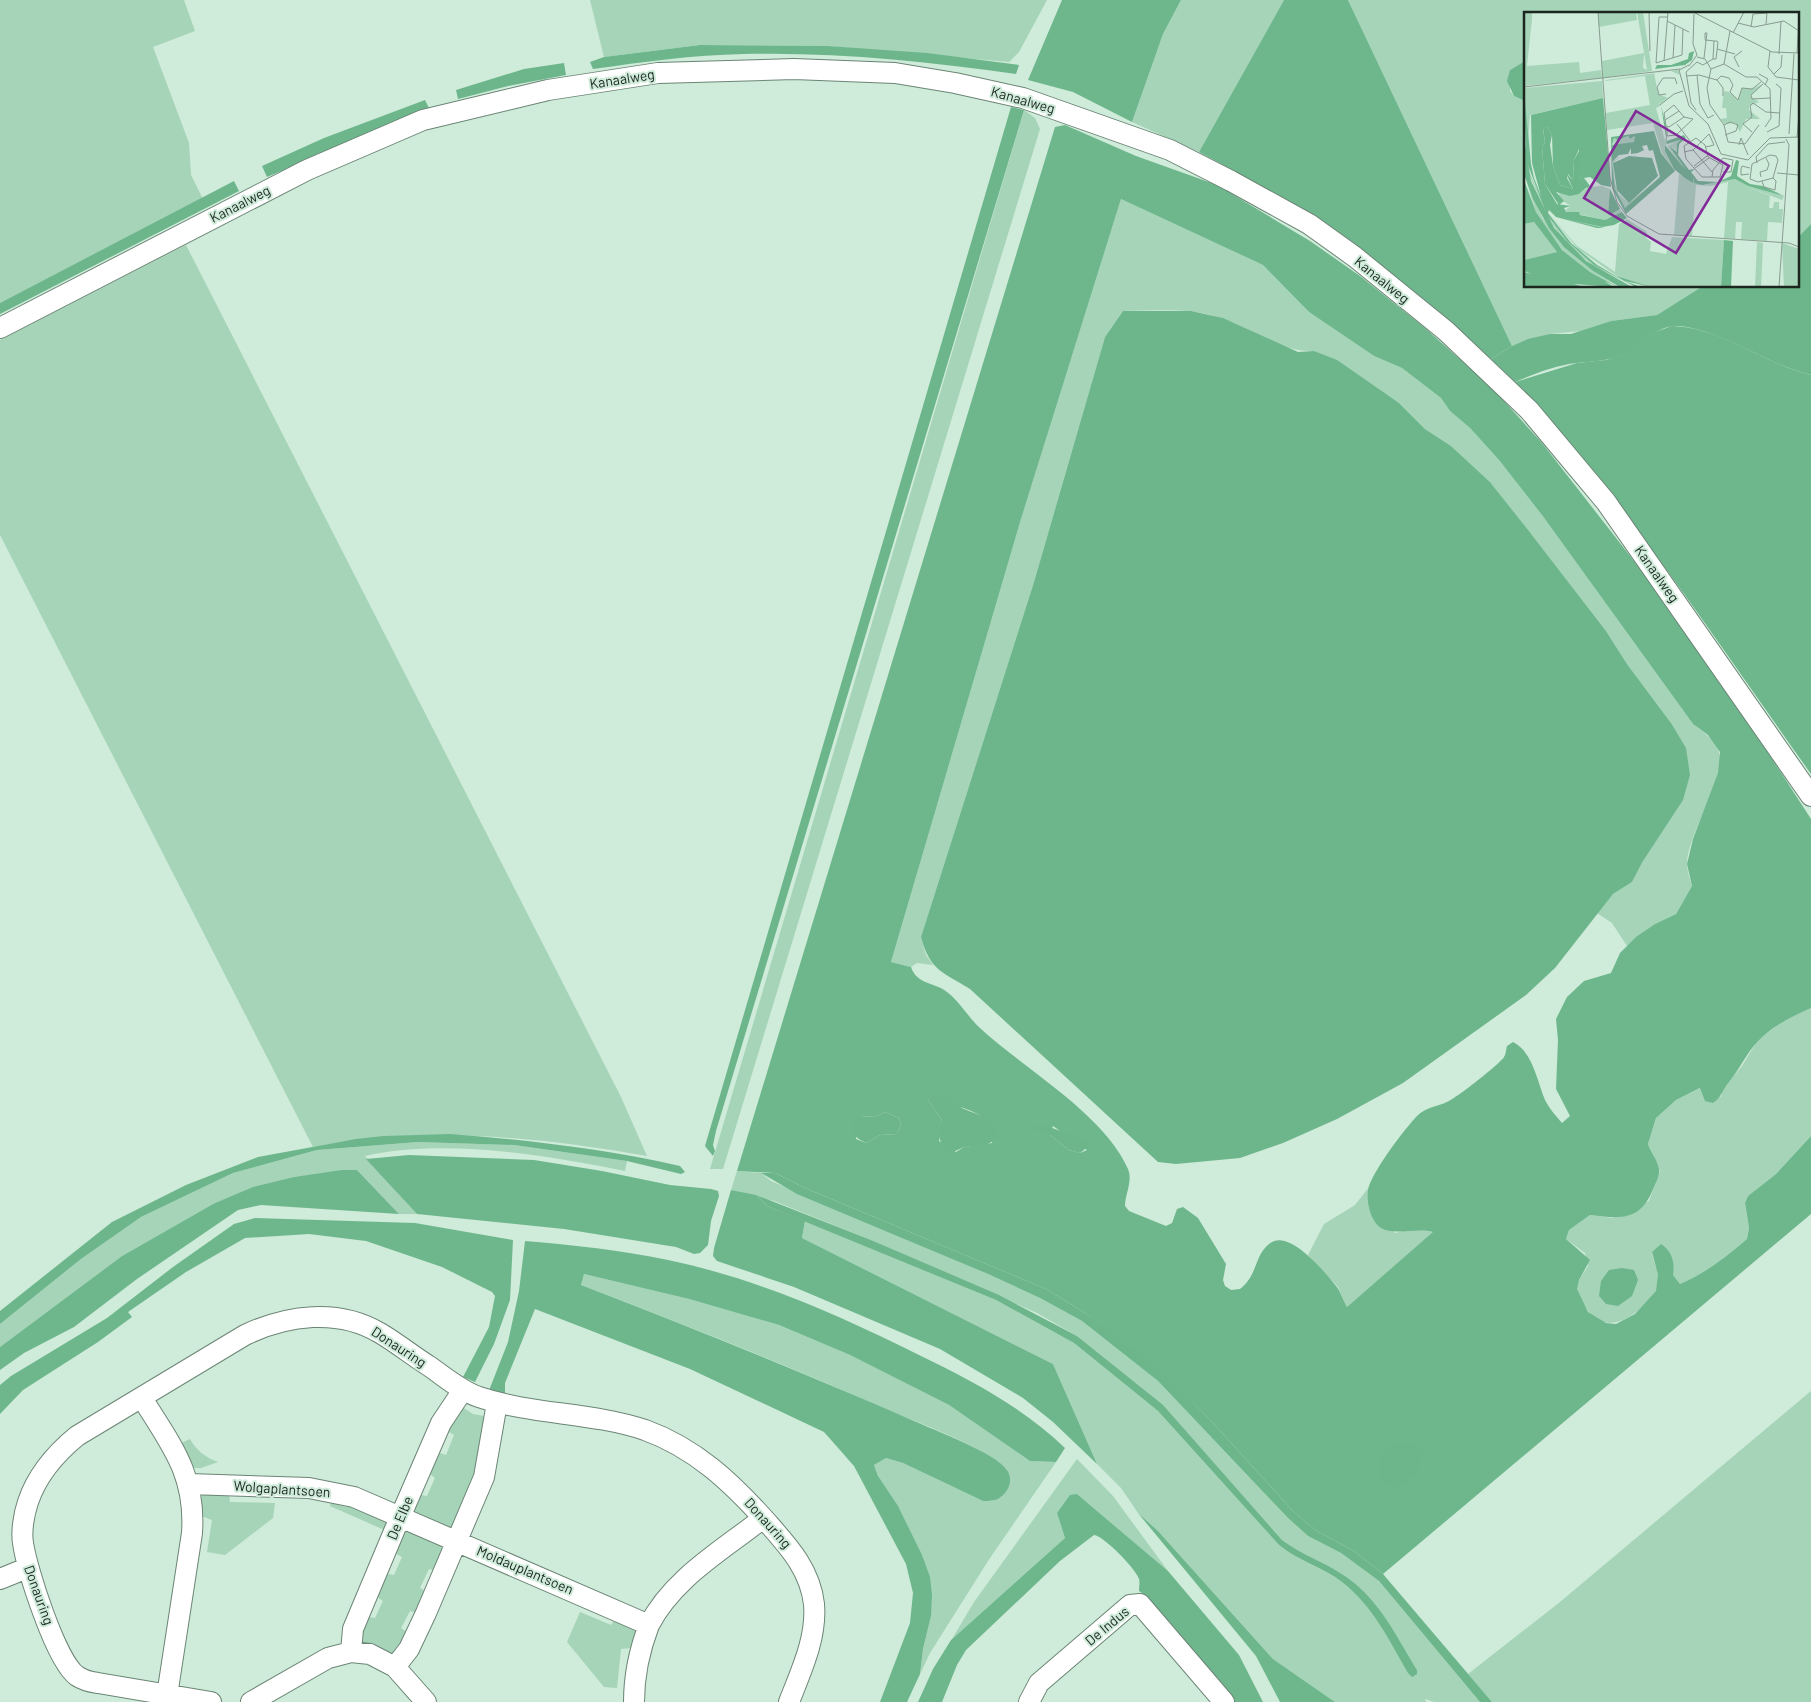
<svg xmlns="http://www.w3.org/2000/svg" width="1811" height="1702" font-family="Barlow,sans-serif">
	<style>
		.green { fill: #a6d4b8 }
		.forest { fill: #6eb78d; fill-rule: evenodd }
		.water { fill: #6db68c }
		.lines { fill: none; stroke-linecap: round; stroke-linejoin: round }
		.minor-casing { stroke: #6b8575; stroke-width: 22 }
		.minor { stroke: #fff; stroke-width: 20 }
		.labels { text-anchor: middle; stroke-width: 4; stroke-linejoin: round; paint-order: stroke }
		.street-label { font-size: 14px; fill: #1b261f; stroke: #cfebd9 }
		.inset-road { fill: none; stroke: #879c8f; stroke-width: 1 }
		.view { fill: #812a98; fill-opacity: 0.15; stroke: #812a98; stroke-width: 2.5 }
		.inset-edge { fill: none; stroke: #1b261f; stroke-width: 2.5 }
	</style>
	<rect width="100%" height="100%" fill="#cfebd9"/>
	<path class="green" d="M0,0H184L195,31L153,47L189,143L191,175L203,199L0,303Z
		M590,0H1047L1019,52L1009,62L828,46L700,45L604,57Z
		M1181,0H1284L1199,152L1132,122L1163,34Z
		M1348,0H1811V224L1797,238V14H1525V61L1510,70V91L1514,96L1525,101V286H1703L1657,315L1611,321L1581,331L1550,334L1512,346Z
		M1024,110L1035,118L1040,129L723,1169H710Z
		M1121,199L1263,265L1309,312L1374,356L1402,368L1441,398L1450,411L1470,428L1499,460L1542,515L1693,724C1702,731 1716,740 1719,752C1727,777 1688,833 1687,863C1687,871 1690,879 1692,886L1676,914L1655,924L1627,946L1612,923L1597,913L1613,894L1632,882L1643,861L1671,723L1627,664L1606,631L1490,482L1451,446L1425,429L1399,403L1314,351C1282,353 1253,329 1223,319C1192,307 1156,311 1123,311L1105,337L1034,582L921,937L926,955L933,965L917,963L911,967L891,962L1021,519Z
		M186,245L621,1097L647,1156C532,1136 429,1126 313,1147L0,535V340Z
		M1811,1008V1136L1776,1174L1748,1196L1745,1204L1749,1228L1747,1239C1726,1257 1706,1273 1680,1284L1673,1275L1661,1244L1652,1253C1654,1265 1662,1278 1657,1290C1655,1295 1648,1301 1644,1305C1625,1324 1600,1333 1584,1305C1581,1299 1577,1293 1577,1287C1578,1279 1584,1273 1588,1266L1585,1253L1566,1239L1569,1230L1590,1215L1613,1218L1649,1201L1660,1171L1648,1144L1656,1118L1676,1100L1701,1088L1721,1097L1723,1089L1742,1066L1757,1041L1790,1016Z
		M418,1142L514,1145L627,1161L625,1171C546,1155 444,1138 365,1156L417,1214H399L357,1170L294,1177L213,1204L122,1256L0,1347V1324L81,1259L141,1217L233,1173L317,1150Z
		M737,1171L761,1173L771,1181L988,1274L1040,1298L1082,1321L1158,1381L1288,1518L1308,1536L1341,1553L1379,1581L1480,1702H1434L1425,1699L1426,1702H1335L1273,1659L1158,1531L1138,1513L1121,1488L1097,1464L1053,1364L802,1238L805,1221L996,1300L1074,1343L1158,1411L1279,1545C1298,1561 1322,1567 1342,1582C1373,1604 1394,1643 1417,1674V1670C1397,1637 1380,1601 1348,1578C1327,1563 1302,1555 1282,1540L1163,1406L1077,1336L1037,1313L871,1240L774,1201L731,1190Z
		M1369,1187V1204L1395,1233L1413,1229L1434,1232L1347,1307L1338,1287L1308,1255L1324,1224L1355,1205Z
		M584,1274L689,1299L779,1325L850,1355L949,1405L1030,1461L1056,1462L988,1561L930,1653L920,1674L923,1649L931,1616L874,1465L886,1458L903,1463L983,1501H993L1001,1497L1007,1469C973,1441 925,1426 885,1409C785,1364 683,1324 581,1285Z
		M1811,1391V1702H1492L1468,1674L1560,1602Z
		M459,1405L473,1414L490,1417L483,1460L456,1534L408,1512L416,1494L427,1496L435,1478L426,1471L434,1451L446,1455L454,1435L444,1429Z
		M190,1439C196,1450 206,1458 218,1462L201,1468H194L179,1444Z
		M1077,1459L1113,1496L1168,1571L1077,1494L1057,1513L1065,1538L952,1639L974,1602Z
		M229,1493L230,1502L275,1503L273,1518L225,1555L207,1552L212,1520L201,1516L200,1500L203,1494Z
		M331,1503L346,1507L351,1503L389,1517V1532L330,1506Z
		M402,1525L450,1542L440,1572L429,1569L420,1588L431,1594L421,1614L410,1611L401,1628L411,1635L396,1658L358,1645L364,1616L375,1618L383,1601L373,1594L382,1573L394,1575L402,1557L391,1551Z
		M580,1612L611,1625L617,1616L631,1622L637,1632L633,1648L621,1649L617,1688L604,1687L567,1642Z"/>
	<path class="forest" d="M1062,0H1181L1163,34L1132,122L1073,92L1028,80Z
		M1284,0H1348L1512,346L1491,359C1449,324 1406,291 1362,258C1308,218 1259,183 1199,152Z
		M1065,125L1136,156L1217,185L1310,241L1360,276L1425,328L1493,389L1542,443L1648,579L1741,711L1811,819V1008C1792,1016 1773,1026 1758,1041C1748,1051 1739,1070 1729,1082C1722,1090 1722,1097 1713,1103L1705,1101L1700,1088L1676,1100L1656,1118L1648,1144C1651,1153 1657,1159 1659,1169C1660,1175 1656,1182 1654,1187C1641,1221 1622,1219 1590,1215L1569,1230L1566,1239L1590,1260L1579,1280L1577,1289L1588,1312L1606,1323L1616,1324L1635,1314L1656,1291L1658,1275L1652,1252L1661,1244C1672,1251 1675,1262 1673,1275L1680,1284C1706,1273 1726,1257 1747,1239L1749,1228L1745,1203L1748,1196L1776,1174L1811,1136V1214L1383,1574L1354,1551L1315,1530L1292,1510L1213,1423L1164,1375L1085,1313L1046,1289L805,1188L775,1173L737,1171L1055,127ZM1121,199L1263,265L1309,312L1374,356L1402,368L1441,398L1450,411L1470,428L1499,460L1542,515L1693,724L1708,735L1720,752L1718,773L1693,839L1687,864L1692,886L1676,914L1655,924L1636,937L1620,953L1611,973L1584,981L1567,997L1556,1019L1558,1040L1556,1089L1570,1116L1562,1123C1556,1116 1549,1108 1545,1100C1537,1081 1533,1052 1513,1042L1507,1046C1506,1049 1506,1054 1504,1057C1501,1063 1454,1100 1447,1102C1436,1107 1426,1107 1417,1116C1403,1131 1376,1167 1369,1186C1365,1199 1370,1221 1381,1228C1395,1236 1415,1227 1433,1232L1347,1307C1343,1300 1341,1292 1336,1286C1325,1272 1288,1227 1269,1244C1254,1256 1258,1275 1240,1289L1231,1290L1225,1286L1223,1280L1226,1264L1198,1218L1183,1207L1177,1209L1172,1223L1166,1226L1129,1211L1125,1206C1125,1194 1133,1181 1128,1169C1104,1114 1024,1069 980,1028C968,1017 960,1002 947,992C935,982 917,985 911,967L891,962L1021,519ZM928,1100C952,1104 973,1108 993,1124L992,1143L964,1147L956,1152L939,1141L942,1120ZM885,1112L899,1118L901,1125L897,1134L880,1135L866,1143L856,1139L861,1116L875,1117ZM1053,1126L1087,1150L1080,1153L1069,1150L1050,1135Z
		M1672,326C1721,327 1764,364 1811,375V774C1716,640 1626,503 1515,382L1577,363L1606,360L1620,355L1655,332Z
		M409,1155L534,1160L602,1171L670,1185L711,1189L718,1191L719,1196L711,1221L708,1245L700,1253L694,1254L676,1247L564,1229L417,1214L366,1159Z
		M342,1170H357L399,1214L261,1205L238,1210L137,1279L74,1327L24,1353L0,1370V1347L122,1256L213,1204L253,1187L294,1177Z
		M731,1190L756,1195L767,1206L805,1221L802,1238L1053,1364L1097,1464L1053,1422L1023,1398L940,1349L794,1287L717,1261L713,1256L714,1248Z
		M255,1218L415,1223L513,1240L510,1300L494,1344L475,1382L463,1377L489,1327L495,1296L492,1292L442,1267L366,1241L309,1234L245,1238L186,1272L128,1312L132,1317L98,1342L23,1390L0,1414V1385L11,1376L107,1318L173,1267L234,1224Z
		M525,1241C573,1245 621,1250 668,1260C755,1278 839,1315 919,1355C971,1380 1022,1407 1065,1448L1056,1462L1030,1461L949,1405L850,1355L779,1325L689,1299L584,1274L581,1285C693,1328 804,1373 914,1421C934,1430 996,1453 1007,1470C1014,1481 1008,1493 998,1499C993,1501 989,1501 983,1501L903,1463L886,1458L874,1465L878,1476L898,1506L922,1555L930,1577L932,1595L931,1616L923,1649L920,1674L907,1702H880L910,1623L913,1593L906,1564L854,1466L824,1432L690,1369L535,1309L505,1383V1393L509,1398L488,1393L508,1342L519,1291Z
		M1077,1494L1168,1571L1239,1655L1263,1702H1230L1142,1602L1148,1597L1139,1591C1139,1588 1140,1582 1139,1579C1136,1569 1104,1536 1094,1535L1060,1561L966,1650L957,1665L942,1702H918L933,1669L951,1640L1065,1538L1057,1513L1070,1495Z
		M1138,1513L1158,1531L1273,1659L1335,1702H1280L1256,1656Z"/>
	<path class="water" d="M700,45L828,46L927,53L1019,65L1016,74C925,61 835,52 744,54C693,55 643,62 593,69L590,62L604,57Z
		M1525,61V101L1514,96L1507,81L1510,70Z
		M564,63L566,75L508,86L458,99L456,90L524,69Z
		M425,100L429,108L267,177L262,166L324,138Z
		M1011,107L1024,110L716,1131L713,1145L715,1151L713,1156L705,1146Z
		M234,181L239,191L0,314V303Z
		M1811,224V375C1768,365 1722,330 1679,326C1656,324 1638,348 1618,356C1604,362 1591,361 1577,363C1556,365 1534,374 1515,382L1491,359L1512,346L1528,339L1550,334H1571L1611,321L1657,315L1703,286H1797V238Z
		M1123,311H1191L1223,318L1298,352L1314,351L1337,360L1399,403L1425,429L1451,446L1490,482L1528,530L1606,631L1627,664L1671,723L1686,748L1690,775L1683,800L1643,861L1632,882L1613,894L1555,968L1526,995L1403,1083L1337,1119L1283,1143L1240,1158L1176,1164L1158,1162L970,989C943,972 930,971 921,937L1034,582L1105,337Z
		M935,1094C941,1095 948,1096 953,1100C957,1102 959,1106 962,1108C976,1115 1001,1118 997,1139L986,1145L964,1147L951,1153L944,1151L938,1134L942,1120L928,1100Z
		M885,1112L899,1118L901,1125L897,1134L880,1135L866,1143C853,1137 852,1132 854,1119L861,1116L875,1117Z
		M1041,1124L1086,1140L1089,1146L1080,1153L1069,1150L1050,1135L1031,1129L1033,1126Z
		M450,1134C528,1140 604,1149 680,1166L685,1172L681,1174L627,1161L514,1145L418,1142L317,1150L233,1173L141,1217L81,1259L0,1324V1311L112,1222L186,1185L258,1157L356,1139L383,1136Z
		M761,1173H775L805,1188L1046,1289L1085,1313L1119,1338L1164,1374L1213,1423L1292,1510L1315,1530L1354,1551L1383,1574L1492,1702H1480L1379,1581L1341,1553L1308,1536L1288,1518L1158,1381L1082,1321L1040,1298L988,1274L797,1194Z
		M756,1195L871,1240L999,1295L1077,1336L1163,1405L1282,1540C1302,1555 1327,1563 1348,1578C1380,1601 1397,1637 1417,1670V1674L1412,1677L1408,1673C1389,1640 1373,1606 1342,1582C1323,1567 1298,1561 1279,1545L1158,1411L1074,1343L996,1300L767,1206Z
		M1622,1268L1634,1270L1638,1280L1632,1296L1618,1306L1606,1304L1599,1296L1601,1281L1609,1270Z
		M1391,1442H1411L1423,1450L1417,1473L1400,1487L1380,1481L1379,1461Z"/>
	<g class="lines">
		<g class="minor-casing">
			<path id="minor" d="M0,328L307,170L423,120L548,90L658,73L794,69L895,73L955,83L1023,98L1170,150L1231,181L1309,224L1355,257L1446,331L1529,410L1606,502L1811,796
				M142,1398C171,1445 196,1474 192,1533L166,1702
				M189,1484L309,1488L354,1497L649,1625C673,1578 723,1550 763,1518
				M0,1579L27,1568
				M351,1652L353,1629L395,1529L441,1423L463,1390
				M395,1667L409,1649L426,1613L484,1477L497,1403
				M211,1702L98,1683C90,1682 83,1680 77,1676C56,1661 27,1570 23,1543C21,1531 24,1514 28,1502C37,1475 55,1454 77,1436L245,1335C287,1315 338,1308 380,1333C397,1343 413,1356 429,1366C445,1377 461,1391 479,1397C533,1415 591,1412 645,1430C695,1448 731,1482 766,1521C788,1546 810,1569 814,1604C817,1638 801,1671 789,1702
				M251,1702L328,1658L351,1652L370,1654L395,1667L426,1702
				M634,1702C634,1674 639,1651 649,1625
				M1029,1702L1039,1683L1130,1605L1140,1604L1224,1702"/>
		</g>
		<use href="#minor" class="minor"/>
	</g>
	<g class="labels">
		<g class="street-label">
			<text transform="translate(622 79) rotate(-9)" y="5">Kanaalweg</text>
			<text transform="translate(1023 100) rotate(16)" y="5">Kanaalweg</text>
			<text transform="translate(240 204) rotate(-27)" y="5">Kanaalweg</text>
			<text transform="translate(1382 280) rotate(39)" y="5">Kanaalweg</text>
			<text transform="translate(1657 574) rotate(55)" y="5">Kanaalweg</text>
			<text transform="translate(399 1347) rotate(33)" y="5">Donauring</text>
			<text transform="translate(282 1489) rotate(4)" y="5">Wolgaplantsoen</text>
			<text transform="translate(400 1518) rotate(-67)" y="5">De Elbe</text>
			<text transform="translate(768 1523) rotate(48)" y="5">Donauring</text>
			<text transform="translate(525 1570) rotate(23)" y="5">Moldauplantsoen</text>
			<text transform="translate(39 1595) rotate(70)" y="5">Donauring</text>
			<text transform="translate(1107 1626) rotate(-40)" y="5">De Indus</text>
		</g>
	</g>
	<g transform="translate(1524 12)">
		<rect width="275" height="275" fill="#cfebd9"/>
		<path d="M0,0H8V7L3,54L55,50L56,61L77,58L78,66L0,74ZM74,0H112L113,8L75,15ZM113,0H119L128,59L79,66L78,49L120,41L119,56L123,58ZM154,58L156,63L147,59L130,61L134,82L144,86L136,92L135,86L136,94L132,96L141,129V125L144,132L157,128L153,140L148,134L162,158L143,134L150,131L141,133V139L151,159L138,141L129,111L83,118L82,101L126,93L121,64L81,69L82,68L125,62ZM78,69L79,86L6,103L4,131L0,76ZM239,72L226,84L235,90L225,94V98L236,107H222L216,120L211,111L201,112L196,107L203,106L202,96H198L200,79L205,80L214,88L218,76L228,77ZM0,110L4,157L27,209L44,230L70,253L112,275L69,254L45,234L26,210L4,160ZM104,124L106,127L111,124V130L89,134L90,126L94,128ZM98,143L89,151L91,171L95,182L105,191L136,165L101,197L91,177L88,150ZM0,161L18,205L36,229L69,259L96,275L66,260L38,238L12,200ZM155,162L178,173L211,167L224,174L260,184L258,188L216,172L246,184L245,196H249L250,190H255V197H259L258,211L244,210L243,229L217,227L218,210H212L211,227L200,226L204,170L187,174L172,173L168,224L150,223ZM78,174L86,177L84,202L96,197L98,200L94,204L81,208L40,199L47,194L35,187V181L55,182L64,175ZM25,202L53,234L91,260L95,212L103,207L123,220L122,226L127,230L126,239L142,242L148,225L200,228L197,275H127L93,264L54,237ZM10,210L33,240L0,248V212ZM233,230L239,231L237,275H231ZM258,231L275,237V275H260Z" fill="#a6d4b8"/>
		<path d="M0,79L7,152L10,166L17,184L8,151L7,103L79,86L87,175L77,173L66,165L60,166L66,174L63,176L55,165V137L50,148L49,168L44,162L43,166L49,177L36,173L29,154L28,123L23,115L19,117L21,131L18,135L21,172L33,192L47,194L40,196L42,200H55L56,203L81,208L98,200L103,206L90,213L78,215L41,207L80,216H73L32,205L25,198L24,201L47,231L73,253L99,268L93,264L127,275L101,269L117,275H112L70,253L44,230L23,203L2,148ZM137,93L142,114L143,129L160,123L162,126L155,132L154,143L165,158L171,157L167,160L174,169L194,170L207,164L212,148L215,149L213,164L226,172L239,174L260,184L224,174L211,167L178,173L170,171L169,166V171L161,166L150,157L141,139V133L162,158L146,135L153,140V132L156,128L143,132ZM130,119L137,141L151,159L102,202L88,176L87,125ZM104,124L106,127L111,124L110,130L88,133L90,126L94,128ZM123,133L125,139L129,138L136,165L101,196L91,177L88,150L95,143L104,142L107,136V142L114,141L120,138L118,134ZM0,168L12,200L38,238L66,260L94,275L80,269L90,275L50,272L60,275H0V260L8,262L0,259V248L33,240L10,210L0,212ZM86,177L96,197L85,203L84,202ZM200,228L209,229L207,275H197Z" fill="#6eb78d" fill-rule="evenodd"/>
		<path d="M170,39L168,48L161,53L131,57L133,53H147L164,47L165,41ZM23,115L28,123L26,133L29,154L36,173L49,177L42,161L49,168L50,148L56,137L55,165L63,175L55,182L46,184L32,180L40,189L35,193L21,172L18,135L21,131L19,116ZM0,126L7,169L30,216L62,249L108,275H96L69,259L40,235L25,216L9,187L0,162ZM105,144L128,146L134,164L105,191L93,178L89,151Z" fill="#6db68c"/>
		<path class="inset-road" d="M74,0L86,166L93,190L103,204L135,222L265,231L275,235M125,0L126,39M171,1L248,40L275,41M144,5H135L132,51L158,43L159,17M143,9L165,20M214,11L230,15L260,9L275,19M227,15L229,2L243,1L242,12M181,21H183L182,29L181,27ZM209,21L220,0M182,28L190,29H193L194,30L192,47H189L190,29M193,37L211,42M246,39L244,55L252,65L275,68M273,41L275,5M255,42L257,9M173,45L181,47L187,57M149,46L151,13M180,46L182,29M140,49L144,0M200,52L187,57L183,76L186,93L200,113L204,130L221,132L235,113M200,52L222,65H233L246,77M200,52L206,19M165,53L155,58L165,94L184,112L197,142L224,148L246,126L275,125M165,54L173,43L169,32L170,2M215,55L210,45L218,39M235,62L244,67L241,73M250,62L257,55L258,43M173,63L176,92L184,106L190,103M162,64L175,63L193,68L199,76V84M193,68L197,64L205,66L209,73L206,80M239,72L227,83L228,87L246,86M0,75L156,57M206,80L214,88L218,76L228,77L237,70M142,82L135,83L133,75L139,66H151L153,72M136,93L150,82L159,79M150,93L160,105L145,115L142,114L140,101ZM172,98L167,91L162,60L173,50L179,53L189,47M228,105L226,94L229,91L242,100L256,101M228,105L219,112L228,120M141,108L155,99M153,112L166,129M200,113L206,110L214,113L212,119L201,123M143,114V124L152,123L169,107L160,105M241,115L247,106L246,77M243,120L255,114L257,76L252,72M265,122L270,42M273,125L275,103M172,126L181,133L184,145L199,153L196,165H178L162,147L160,134ZM215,133L217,126L224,143M169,138L185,122L190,133L182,135M160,140L169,138L188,160M246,143L252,144L254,148L249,166L234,170L226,167L228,152ZM233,151L232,145L244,132L261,130M170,154L183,144M171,156L185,146M253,161L275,163M225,162L217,163V157L218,154L226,156M188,165L189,158L199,146L209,148L207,160H199M237,165L236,160L243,158L245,152L242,146M238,169L240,175L251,178L252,169L249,166M255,275L265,133L262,127"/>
		<path class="view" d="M112,99L205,154L152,241L60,186Z"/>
		<rect width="275" height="275" class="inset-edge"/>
	</g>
</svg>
